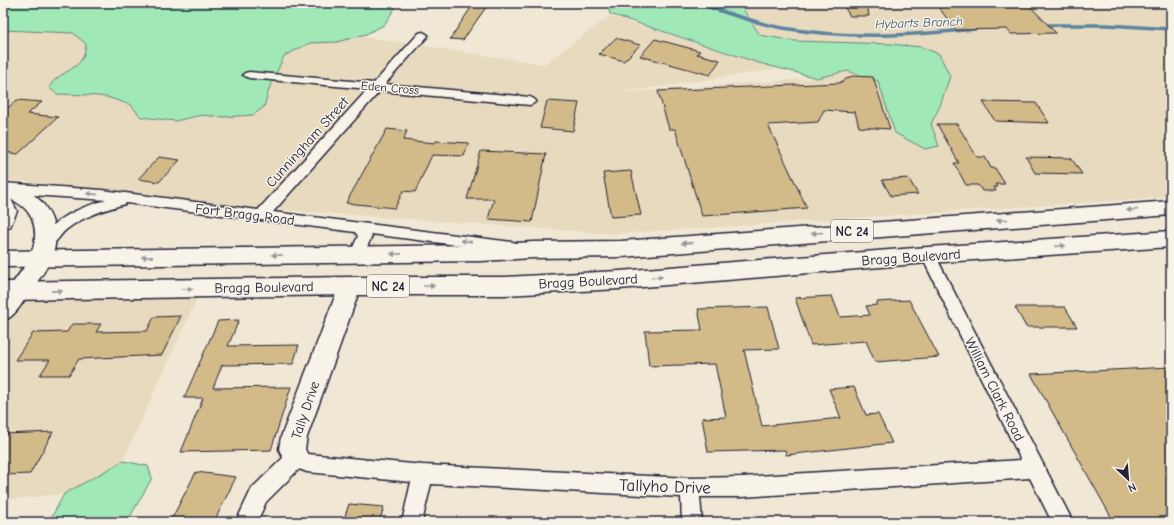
<svg xmlns="http://www.w3.org/2000/svg" width="1174" height="525" font-family="'Comic Neue',sans-serif">
	<style>
		.built { fill: #e7dabe; fill-rule: evenodd }
		.green { fill: #a0e9b7; stroke: #618679 }
		.lines { fill: none; stroke-linecap: round; stroke-linejoin: round }
		.stream { stroke: #5b849f; stroke-width: 3.5 }
		.building { fill: #d2ba89; stroke: #22223b }
		.street-casing { stroke: #22223b; stroke-width: 3 }
		.secondary-casing { stroke: #22223b; stroke-width: 3 }
		.primary-casing { stroke: #22223b; stroke-width: 3 }
		.street { fill: #f7f3e8; fill-rule: evenodd }
		.secondary { fill: #f7f3e8; fill-rule: evenodd }
		.primary { fill: #f7f3e8; fill-rule: evenodd }
		.oneway { fill: #97959a }
		.labels { text-anchor: middle; stroke-width: 3; stroke-linejoin: round; paint-order: stroke }
		.far-street-label { font-size: 12px; fill: #22223b; stroke: #f7f3e8 }
		.far-water-label { font-size: 13px; font-style: italic; fill: #3e536d; stroke: #f7f3e8 }
		.shield { fill: #f7f3e8; stroke: #62616f; stroke-width: 1 }
		.shield-label { font-size: 13px; font-weight: bold; fill: #22223b }
		.street-label { font-size: 14px; fill: #22223b; stroke: #f7f3e8 }
		.near-street-label { font-size: 17px; fill: #22223b; stroke: #f7f3e8 }
	</style>
	<rect width="100%" height="100%" fill="#f0e8d5"/>
	<filter id="ink" filterUnits="userSpaceOnUse"><feTurbulence type="fractalNoise" baseFrequency=".025" numOctaves="2"/><feDisplacementMap in="SourceGraphic" scale="8" xChannelSelector="R" yChannelSelector="G"/><feConvolveMatrix kernelMatrix="1 2 1 2 8 2 1 2 1" color-interpolation-filters="sRGB"/></filter>
	<g filter="url(#ink)">
		<path class="built" d="M3,3L298,27L544,64L610,16L777,69L618,93L817,78L847,71L879,81L931,124L950,76L795,41L760,35L743,9V3H1171V197L614,234L256,208L3,179ZM616,38L640,44V45L624,61L600,54ZM655,39L668,42L681,49L684,47L699,51L697,54L720,60L710,75L641,56ZM548,101L573,131L541,128ZM387,129L407,131L403,140V191L395,208L346,203ZM481,151L532,222L488,219L494,199L467,198Z
			M197,298L123,461L64,494L3,500V299Z"/>
		<path class="green" d="M3,3H395V8L384,25L366,34L337,42L310,43L284,56L269,89L264,107L253,115L223,117L202,115L175,121L141,117L131,105L107,97L88,95L57,94L49,88C55,73 76,72 83,57C85,53 85,48 86,44L73,33L3,30Z
			M607,3H743V9L760,35L795,41L891,44L921,47L939,54L950,76L940,106L931,124L939,146L925,149L895,133L878,81L847,71L817,78L759,63L610,14Z
			M123,461L148,466L152,478L127,522H49L64,494Z"/>
		<g class="lines">
			<path class="stream" d="M696,3C725,12 754,23 783,28C847,39 910,36 974,29
				M1043,25H1107L1171,29"/>
		</g>
		<path class="building" d="M474,3H489L463,40L450,39Z
			M867,3L869,16H850L843,5Z
			M935,3H1027L1056,33L1011,34L1007,29L956,30Z
			M616,38L640,45L624,61L599,54Z
			M655,39L700,51L697,54L720,60L710,75L640,56Z
			M852,76L873,77L890,129L859,127L855,112L824,110L818,122L768,125L807,208L702,216L675,129H669L658,91L839,83Z
			M17,100L42,102L27,114L58,117L18,154L3,152V112Z
			M547,101L579,103L573,131L540,128Z
			M983,102L1036,103L1049,123L995,121Z
			M937,124H957L977,157H985L991,168H995L1005,184H996L998,187H994L996,191H982L978,185H966L954,163H959Z
			M387,129L407,131L403,140L435,143L436,141L469,143L464,156L432,155L415,192L403,191L395,208L346,203Z
			M481,151L546,154L532,222L488,219L494,199H467Z
			M159,157L180,160L159,182L138,179Z
			M1026,157L1071,158L1082,174L1035,173Z
			M631,171L641,215L611,217L603,173Z
			M908,178L918,194L891,196L882,180Z
			M832,296L840,317L870,315L866,306L877,305V302L909,300L939,357L875,362L866,341L811,345L795,298Z
			M768,307L779,349L744,350L762,426L841,418L829,389L854,387L866,415L878,414L892,443L786,455L785,450L708,452L702,418L726,417L715,364L649,366L645,331L702,330L698,309Z
			M1015,307H1065L1077,327H1026Z
			M181,316L162,355L79,359L69,375H40L50,360H15L33,333L67,332L72,324H101L96,332L147,331L154,317Z
			M239,320L228,346L299,345L293,364L222,365L213,388L291,387L271,450L181,452L203,398H184L218,321Z
			M1171,367V522H1114L1031,374Z
			M53,432L30,474L3,475V434Z
			M196,472L236,477L214,522H170Z
			M349,504L384,507L379,522H343Z"/>
		<g class="lines">
			<g class="street-casing">
				<path id="street" d="M423,32L428,35L427,37L385,84L530,97L534,99L536,101L534,103L530,105L380,91L273,212L512,242L517,243L519,247L517,251L512,252L371,234L372,236L362,258L357,260L352,258L350,254L358,236L355,232L126,203L125,204C104,210 84,216 67,229C58,236 53,251 41,247L39,243C53,218 79,208 106,200L3,193V183L102,190L258,210L368,89L249,78L243,75L245,73L249,72L374,83L419,33Z
					M928,249L933,251L935,255L1073,522H1052L1030,478L742,497H700L702,522H682L681,497L431,484L422,522H402L411,482L307,472L299,469L266,502L257,522H236L252,488L289,452L296,449L308,454L423,465L690,478L742,477L1021,460L921,255L923,251Z"/>
			</g>
			<g class="secondary-casing">
				<path id="secondary" d="M3,185C13,187 23,189 32,194C50,205 59,230 54,251C49,266 39,280 29,293C22,303 15,317 3,321C3,313 1,304 3,296C4,292 9,287 12,284C26,265 42,244 32,219C27,207 15,200 3,197Z
					M350,278L358,280L361,286L307,437L305,449L309,458L305,467L296,471L287,467L279,449L281,437L339,286L342,280Z"/>
			</g>
			<g class="primary-casing">
				<path id="primary" d="M3,195L10,197L17,211L10,227L3,229Z
					M1171,201V215L621,257L533,258L481,261L3,267V251L481,245L533,242L621,241Z
					M1171,231V247L928,263L619,289L505,295H350L3,300V282L350,277H505L619,271L928,247Z"/>
			</g>
			<use href="#street" class="street"/>
			<use href="#secondary" class="secondary"/>
			<use href="#primary" class="primary"/>
		</g>
		<defs><path id="oneway-solid" d="M-6-.8H1V-3.2L6.5 0L1 3.2V.8H-6Z"/></defs>
		<g class="oneway">
			<use href="#oneway-solid" transform="translate(92 194) rotate(-174)"/>
			<use href="#oneway-solid" transform="translate(1132 210) rotate(176)"/>
			<use href="#oneway-solid" transform="translate(1002 220) rotate(176)"/>
			<use href="#oneway-solid" transform="translate(817 233) rotate(176)"/>
			<use href="#oneway-solid" transform="translate(466 241) rotate(-172)"/>
			<use href="#oneway-solid" transform="translate(687 243) rotate(176)"/>
			<use href="#oneway-solid" transform="translate(1060 246) rotate(-4)"/>
			<use href="#oneway-solid" transform="translate(396 254) rotate(179)"/>
			<use href="#oneway-solid" transform="translate(277 255) rotate(179)"/>
			<use href="#oneway-solid" transform="translate(147 257) rotate(179)"/>
			<use href="#oneway-solid" transform="translate(657 277) rotate(-5)"/>
			<use href="#oneway-solid" transform="translate(429 286)"/>
			<use href="#oneway-solid" transform="translate(187 289) rotate(-1)"/>
			<use href="#oneway-solid" transform="translate(57 291) rotate(-1)"/>
		</g>
	</g>
	<g class="labels">
		<g class="far-street-label">
			<text transform="translate(390 88) rotate(5)" y="4">Eden Cross</text>
		</g>
		<g class="far-water-label">
			<text transform="translate(919 22) rotate(-2)" y="5">Hybarts Branch</text>
		</g>
		<g class="shield">
			<rect x="831" y="220" width="42" height="22" rx="3"/>
			<rect x="367" y="275" width="42" height="22" rx="3"/>
		</g>
		<g class="shield-label">
			<text x="852" y="236">NC 24</text>
			<text x="388" y="291">NC 24</text>
		</g>
		<g class="street-label">
			<text transform="translate(307 142) rotate(-48)" y="5">Cunningham Street</text>
			<text transform="translate(245 214) rotate(7)" y="5">Fort Bragg Road</text>
			<text transform="translate(911 257) rotate(-4)" y="5">Bragg Boulevard</text>
			<text transform="translate(588 281) rotate(-3)" y="5">Bragg Boulevard</text>
			<text transform="translate(264 287) rotate(-1)" y="5">Bragg Boulevard</text>
			<text transform="translate(995 389) rotate(63)" y="5">William Clark Road</text>
			<text transform="translate(305 410) rotate(-71)" y="5">Tally Drive</text>
		</g>
		<g class="near-street-label">
			<text transform="translate(665 486) rotate(2)" y="6">Tallyho Drive</text>
		</g>
	</g>
	<rect width="1174" height="525" fill="none" stroke="#f7f3e8" stroke-width="16"/>
	<rect x="8" y="8" width="1158" height="509" fill="none" stroke="#22223b" stroke-width="1.5" filter="url(#ink)"/>
	<g transform="translate(1128 479) rotate(154)" stroke="#f7f3e8" stroke-width="3" paint-order="stroke">
	<path d="M0-3L7 15L0 10L-7 15Z" fill="#22223b"/>
	<text y="-6" font-size="11" font-weight="bold" text-anchor="middle" fill="#22223b">N</text>
	</g>
</svg>
